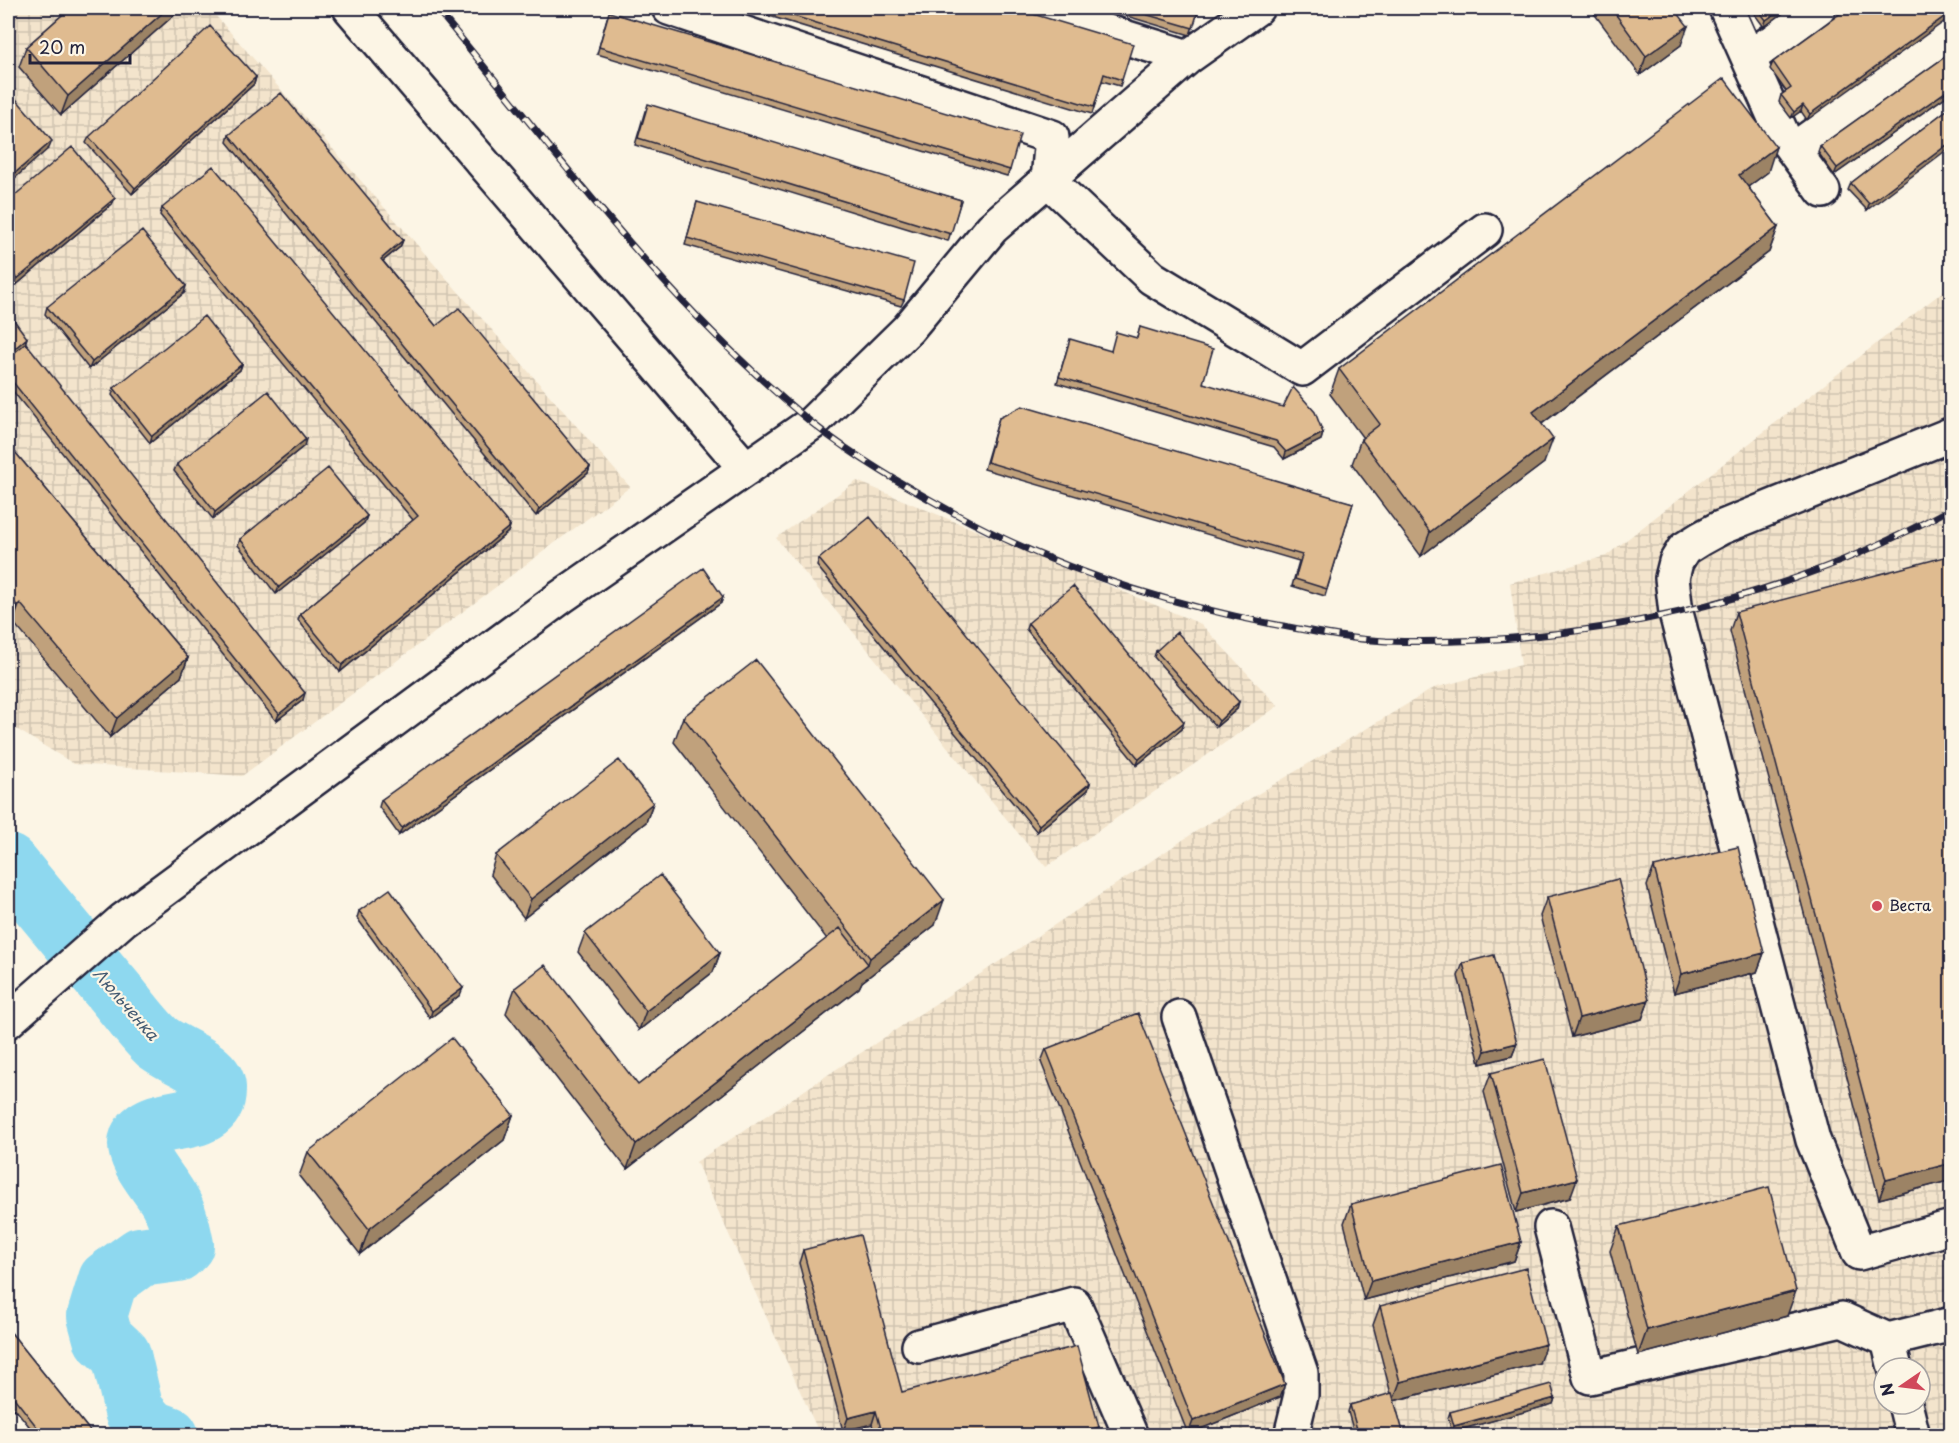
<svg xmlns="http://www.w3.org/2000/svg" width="1959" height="1443" font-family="'Playpen Sans',sans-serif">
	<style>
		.industrial { fill: url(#industrial-grid); fill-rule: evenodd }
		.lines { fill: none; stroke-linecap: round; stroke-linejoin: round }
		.river { stroke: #8ed8ef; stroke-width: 60 }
		.minor-casing { stroke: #22223b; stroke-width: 38 }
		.minor { stroke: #fcf5e5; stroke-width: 33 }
		.rail-casing { stroke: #22223b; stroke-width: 7 }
		.rail { stroke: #fcf5e5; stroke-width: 4.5; stroke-dasharray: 14; stroke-linecap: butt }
		.wall { fill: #c0a17c; stroke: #22223b; stroke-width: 1.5 }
		.shaded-wall { fill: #9c8365; stroke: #22223b; stroke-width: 1.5 }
		.building { fill: #dfbb90; stroke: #22223b; stroke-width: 1.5 }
		.poi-dot { fill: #d1495b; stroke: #fcf5e5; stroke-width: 2 }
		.labels { text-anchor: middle; stroke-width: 4.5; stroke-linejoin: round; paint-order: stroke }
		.poi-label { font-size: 15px; fill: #22223b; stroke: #fcf5e5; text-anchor: start }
		.water-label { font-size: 16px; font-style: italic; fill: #425971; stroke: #fcf5e5 }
	</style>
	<defs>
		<pattern id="industrial-grid" width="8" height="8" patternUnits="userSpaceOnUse" patternTransform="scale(1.5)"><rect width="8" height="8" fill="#f3e4cc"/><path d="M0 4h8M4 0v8" fill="none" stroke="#d0c3b0"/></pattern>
	</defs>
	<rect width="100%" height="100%" fill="#fcf5e5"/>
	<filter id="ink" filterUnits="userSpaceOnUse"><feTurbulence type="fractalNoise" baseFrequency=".0167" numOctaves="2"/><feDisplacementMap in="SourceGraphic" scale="12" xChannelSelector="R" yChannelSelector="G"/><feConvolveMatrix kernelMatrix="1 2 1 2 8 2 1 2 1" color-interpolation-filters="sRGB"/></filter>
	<g filter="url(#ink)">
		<path class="industrial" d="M14,8H209L630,487L242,776L74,764L8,724V14Z
			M1951,285V1435H820L696,1162L1198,830L1434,688L1521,665L1510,583L1606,556ZM1884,1368H1920V1404H1884Z
			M857,481L1201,624L1278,706L1046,867L776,538Z"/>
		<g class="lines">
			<path class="river" d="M8,864C41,904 74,943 107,983C124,1002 139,1025 157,1042C172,1055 215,1067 216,1088C217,1133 153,1109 139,1139C132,1156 162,1186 170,1202C178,1215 181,1230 184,1245L177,1252L140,1257L108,1280L97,1316L103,1338L121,1355L134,1411L150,1429L169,1436"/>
			<g class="minor-casing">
				<path id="minor" d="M350,8L746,469
					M669,8L1052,137L1048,180L1152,278L1302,369L1485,230
					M1031,8L1188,57
					M1726,8L1783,136L1823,191
					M1749,58L1818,8
					M1793,150L1952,36
					M1952,434L1720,528L1700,539L1684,549L1676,562L1672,578L1676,613L1813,1140L1859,1253L1952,1227
					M1179,1017L1301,1373V1395L1291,1436
					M8,1021L123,920L561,597L812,423L908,329L992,228L1188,57L1257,8
					M1551,1227L1590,1377L1842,1319L1888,1340
					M919,1346L1074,1304L1131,1436
					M1895,1368L1888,1340L1952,1324
					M1905,1404L1913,1436
					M8,1426L15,1436"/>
			</g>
			<use href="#minor" class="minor"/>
			<g class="rail-casing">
				<path id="rail" d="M436,8C554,150 667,305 812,423C856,458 905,486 954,513C1054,568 1161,602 1272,624C1310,631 1348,639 1386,641C1583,647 1779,603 1952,508"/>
			</g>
			<use href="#rail" class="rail"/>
		</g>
		<path class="wall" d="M70,8H182L61,115L19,67L26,47Z
			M743,8H1013L1122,80L1120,86L1102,81L1092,114Z
			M1100,8H1199L1190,35Z
			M1590,8H1674L1681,45L1640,75Z
			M1750,8H1790L1764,27Z
			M1952,8L1807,120L1801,111L1791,118L1779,102L1781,95L1786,91L1770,69L1773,62Z
			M607,18L1010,170L1007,176L597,54Z
			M1952,52V92L1834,175L1818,152L1820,146Z
			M256,77L254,84L132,194L86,143L89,137Z
			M1952,106L1867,210L1848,190L1851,183Z
			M645,111L961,200L948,241L635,145Z
			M229,135L403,240L400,247L383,261L436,326L590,467L588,473L536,516L227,142Z
			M1768,172L1748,187L1778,227L1769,252L1542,424L1544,463L1421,556L1352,464L1361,439L1363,438L1330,394L1339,369Z
			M115,198L112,204L15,286L8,277V201Z
			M697,202L904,300L901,306L685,245Z
			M162,208L510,526L508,532L340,672L298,620L300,614L413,520L160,215Z
			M184,293L89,369L45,314L47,307Z
			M8,312L25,344L303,700L276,721L8,385Z
			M1140,327L1203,383L1323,433L1321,440L1284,459L1274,447L1057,383L1068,346L1110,351L1137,338Z
			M242,364L240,370L150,443L112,395L114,388Z
			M999,418L1353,503L1325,596L1292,586L1299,561L984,469Z
			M8,435L11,439L9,445L188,658L181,677L110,737L13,622L10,625L8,622Z
			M304,446L213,519L174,471L177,464Z
			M367,516L364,523L276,594L238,545L240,539Z
			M819,559L1090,783L1088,790L1037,832L817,566Z
			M723,597L721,603L399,835L379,807L381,800Z
			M1736,612L1952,1180L1879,1199L1730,631Z
			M1028,623L1182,729L1137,765L1026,629Z
			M1156,651L1237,709L1216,727L1154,657Z
			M683,717L935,925L862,982L859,988L627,1169L506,1013L515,988L638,1085L827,939L674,742Z
			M653,803L646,822L524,918L490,874L496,855Z
			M1654,867L1764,953L1757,972L1674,993L1647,886Z
			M1547,897L1649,1000L1642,1019L1572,1037L1540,916Z
			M359,911L460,995L430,1018L357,918Z
			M585,933L720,953L713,972L639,1030L578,952Z
			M1463,963L1517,1043L1512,1056L1480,1064L1458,976Z
			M1046,1049L1280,1397L1188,1434L1041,1062Z
			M1491,1073L1570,1198L1516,1212L1484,1092Z
			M513,1115L504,1140L360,1254L299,1176L308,1152Z
			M1351,1204L1521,1242L1514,1261L1364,1300L1344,1223Z
			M1619,1226L1787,1316L1638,1355L1610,1251Z
			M803,1250L902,1392L1099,1427L1096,1436H875L872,1424L843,1431L799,1263Z
			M1380,1306L1539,1363L1394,1401L1404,1436H1355L1348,1412L1350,1405L1391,1394L1373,1325Z
			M8,1329L94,1436H37L8,1400Z
			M1555,1398L1553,1404L1452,1432L1448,1418L1450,1412Z"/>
		<path class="shaded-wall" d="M168,8H182L61,115L68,96Z
			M1783,8H1790L1764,27L1766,20Z
			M1952,11V16L1807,120L1810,114Z
			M1688,26L1681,45L1640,75L1646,56Z
			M256,77L254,84L132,194L135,188Z
			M1952,87V92L1834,175L1837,168Z
			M1803,105L1801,111L1791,118L1794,112Z
			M52,141L49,148L8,184V179Z
			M1952,141V146L1867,210L1869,204Z
			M1776,147L1768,172L1730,200L1739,175Z
			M115,198L112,204L15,286L17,279Z
			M1778,227L1769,252L1524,437L1533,412Z
			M403,240L400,247L378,265L381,259Z
			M186,286L184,293L89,369L92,362Z
			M27,338L23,351L8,363V354Z
			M242,364L240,370L150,443L152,436Z
			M1323,433L1321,440L1284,459L1286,452Z
			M306,439L304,446L213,519L215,512Z
			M1553,439L1544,463L1421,556L1430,532Z
			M590,467L588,473L536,516L539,509Z
			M367,516L364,523L276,594L279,587Z
			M510,526L508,532L340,672L342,665Z
			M723,597L721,603L399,835L402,828Z
			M20,603L13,622L10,625L17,606Z
			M188,658L181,677L110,737L117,718Z
			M305,693L303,700L276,721L279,714Z
			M1239,702L1237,709L1216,727L1219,721Z
			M1184,722L1182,729L1137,765L1139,759Z
			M1090,783L1088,790L1037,832L1039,825Z
			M653,803L646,822L524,918L531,899Z
			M944,900L935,925L862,982L859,988L627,1169L636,1144L868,964L870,958Z
			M720,953L713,972L639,1030L646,1011Z
			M1764,953L1757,972L1674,993L1681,974Z
			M463,988L460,995L430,1018L432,1011Z
			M1649,1000L1642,1019L1572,1037L1579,1018Z
			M1517,1043L1512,1056L1480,1064L1485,1051Z
			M513,1115L504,1140L360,1254L369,1229Z
			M1952,1163V1180L1879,1199L1886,1180Z
			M1577,1179L1570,1198L1516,1212L1523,1193Z
			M1521,1242L1514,1261L1364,1300L1371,1281Z
			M1796,1291L1787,1316L1638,1355L1647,1330Z
			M1546,1344L1539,1363L1393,1401L1400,1382Z
			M1285,1384L1280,1397L1188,1434L1193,1421Z
			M1555,1398L1553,1404L1452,1432L1454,1426Z
			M876,1411L872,1424L843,1431L848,1418Z
			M1099,1427L1096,1436H1066Z"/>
		<path class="building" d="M70,8H168L68,96L26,47Z
			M767,8H1013L1133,44L1122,80L1104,74L1094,107Z
			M1124,8H1199L1193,28Z
			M1611,8H1674L1688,26L1646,56Z
			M1757,8H1783L1766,20Z
			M1848,8H1952V11L1810,114L1803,105L1794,112L1781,95L1791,88L1773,62Z
			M609,12L1020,135L1010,170L599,47Z
			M210,26L256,77L135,188L89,137Z
			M1952,52V87L1837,168L1820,146Z
			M1724,78L1776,147L1739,175L1778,227L1533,412L1553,439L1430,532L1361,439L1380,424L1339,369Z
			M10,92L52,141L8,179V95Z
			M281,93L403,240L381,259L436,326L459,308L590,467L539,509L229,135Z
			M648,104L961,200L951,234L638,138Z
			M1952,106V141L1869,204L1851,183Z
			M72,147L115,198L17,279L8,268V201Z
			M213,166L510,526L342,665L300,614L418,516L162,208Z
			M697,202L914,263L904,300L687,238Z
			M142,231L186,286L92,362L47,307Z
			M8,312L27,338L8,354Z
			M204,316L242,364L152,436L114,388Z
			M1140,327L1213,349L1203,383L1283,407L1293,387L1315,412L1323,433L1286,452L1276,441L1059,377L1070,339L1111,351L1116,332L1137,338Z
			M26,343L305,693L279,714L8,376V358Z
			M268,391L306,439L215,512L177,464Z
			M1022,406L1353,503L1327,589L1295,579L1302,555L987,462L999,418Z
			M8,435L11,439L8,442Z
			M9,445L188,658L117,718L20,603L17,606L8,594V446Z
			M328,468L367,516L279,587L240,539Z
			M870,517L1090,783L1039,825L819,559Z
			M1952,555V1163L1886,1180L1736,612Z
			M703,568L723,597L402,828L381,800Z
			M1073,586L1184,722L1139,759L1028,623Z
			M1177,632L1239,702L1219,721L1156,651Z
			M756,660L944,900L870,958L683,717Z
			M619,760L653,803L531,899L496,855Z
			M1738,847L1764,953L1681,974L1654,867Z
			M660,875L720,953L646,1011L585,933Z
			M1618,879L1649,1000L1579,1018L1547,897Z
			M390,889L463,988L432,1011L359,911Z
			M840,928L868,964L636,1144L515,988L545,965L638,1085Z
			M1494,955L1517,1043L1485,1051L1463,963Z
			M1138,1013L1285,1384L1193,1421L1046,1049Z
			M452,1038L513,1115L369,1229L308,1152Z
			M1545,1059L1577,1179L1523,1193L1491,1073Z
			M1501,1165L1521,1242L1371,1281L1351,1204Z
			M1769,1187L1796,1291L1647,1330L1619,1226Z
			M860,1235L902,1392L1077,1346L1099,1427L1066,1436H883L876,1411L848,1418L803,1250Z
			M1526,1268L1546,1344L1400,1382L1380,1306Z
			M8,1329L94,1436H44L8,1390Z
			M1551,1384L1555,1398L1454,1426L1450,1412Z
			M1392,1393L1404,1435L1359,1436L1350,1405Z"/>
	</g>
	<circle class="poi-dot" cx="1877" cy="906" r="6"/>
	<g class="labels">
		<g class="poi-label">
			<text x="1889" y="911">Веста</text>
		</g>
		<g class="water-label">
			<text transform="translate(126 1004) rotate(49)" y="6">Люльченка</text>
		</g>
	</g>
	<rect width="1959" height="1443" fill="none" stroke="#fcf5e5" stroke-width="30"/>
	<rect x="15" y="15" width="1929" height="1413" fill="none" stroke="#22223b" stroke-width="2" filter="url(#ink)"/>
	<g transform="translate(1902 1386) rotate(256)"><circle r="28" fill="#fcf5e5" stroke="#a5a1a1" stroke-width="1.5"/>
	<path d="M0-4.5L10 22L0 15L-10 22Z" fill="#d1495b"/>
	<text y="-9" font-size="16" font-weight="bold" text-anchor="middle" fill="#22223b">N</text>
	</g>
	<path d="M30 54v9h100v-9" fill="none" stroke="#22223b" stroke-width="3"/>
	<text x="39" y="54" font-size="18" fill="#22223b" stroke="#fcf5e5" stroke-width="4.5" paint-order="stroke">20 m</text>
</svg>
